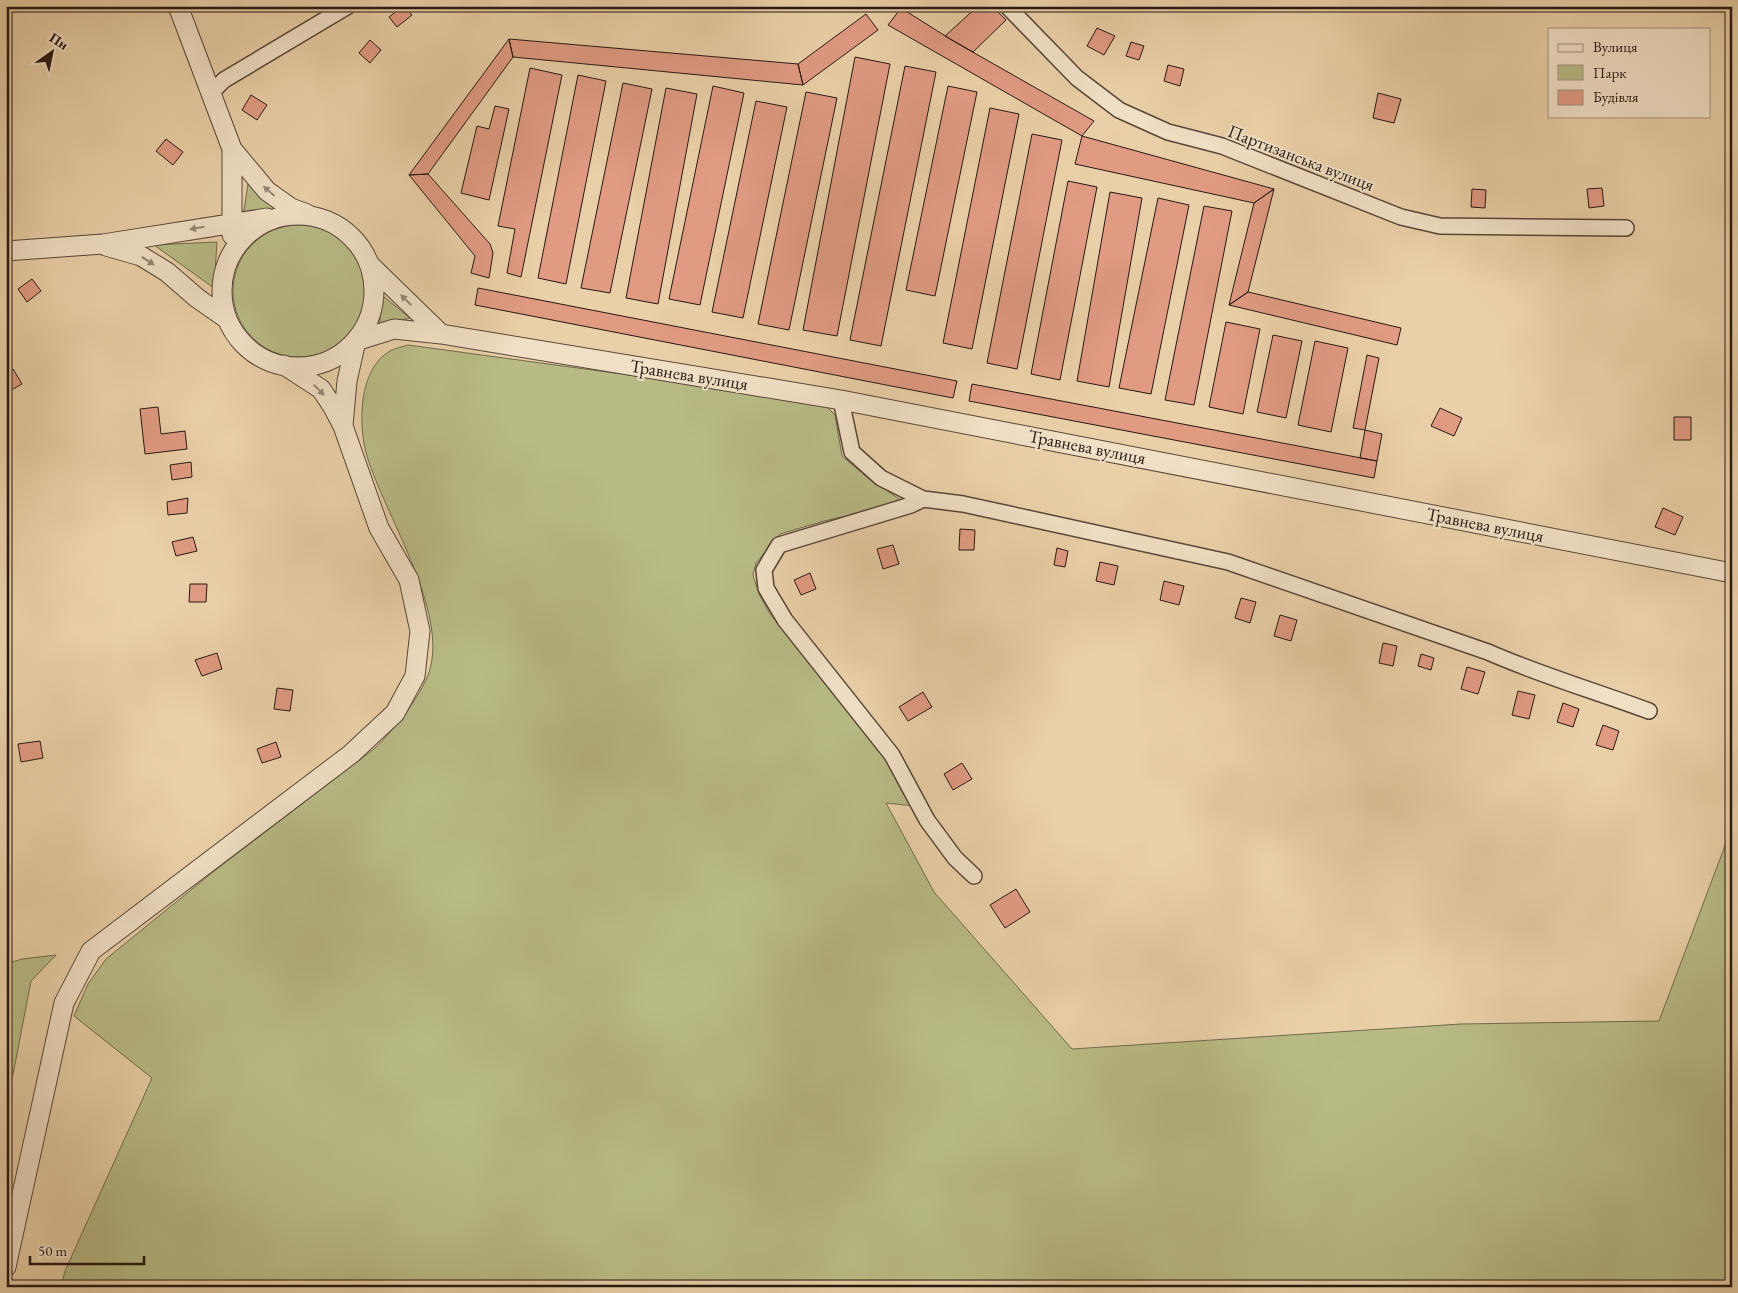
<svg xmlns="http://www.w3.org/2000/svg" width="1738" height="1293" font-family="'EB Garamond',serif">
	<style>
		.green { fill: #b8bb86; stroke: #706a4c }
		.building { fill: #e19b83; stroke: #271813 }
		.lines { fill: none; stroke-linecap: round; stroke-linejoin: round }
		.minor-casing { stroke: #584638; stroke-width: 18 }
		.tertiary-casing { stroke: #584638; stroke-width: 21 }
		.minor { stroke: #f1e0c6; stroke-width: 15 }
		.tertiary { stroke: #f1e0c6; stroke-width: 19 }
		.oneway { fill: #968675 }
		.labels { text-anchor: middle; stroke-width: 4; stroke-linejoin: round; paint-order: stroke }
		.street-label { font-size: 18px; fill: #271813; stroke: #f1e0c6 }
	</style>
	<rect width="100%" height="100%" fill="#ead0a8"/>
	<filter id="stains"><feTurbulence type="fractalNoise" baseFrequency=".004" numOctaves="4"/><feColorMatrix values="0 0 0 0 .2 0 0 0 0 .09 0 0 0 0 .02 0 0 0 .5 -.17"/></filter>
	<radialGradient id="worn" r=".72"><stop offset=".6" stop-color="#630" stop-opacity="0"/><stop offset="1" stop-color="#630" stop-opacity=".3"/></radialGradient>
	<path class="green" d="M248,184L277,211L243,217Z
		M233 291a66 66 0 1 1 132 0a66 66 0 1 1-132 0Z
		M217,242L214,288L154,245Z
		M383,296L410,318L379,326Z
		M408,345L821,401L835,415L842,456L867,477L905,503L824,521L780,534L756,563L753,575L759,594L770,614L875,742L915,806L886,803L934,892L1072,1049L1461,1024L1659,1021L1732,827V1287H61L65,1271L152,1078L74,1016L88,984L106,959L213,872L374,749C393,731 426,691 431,665C444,604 385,515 367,456C358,426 358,369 390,351C395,348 402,347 408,345Z
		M56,955L31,981L6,1111V964L22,959Z"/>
	<path class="building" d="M403,6L412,15L397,27L389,17Z
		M978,6H992L1006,20L973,52L945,36Z
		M901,8L955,42L1094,121L1082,136L888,25Z
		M866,14L878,30L803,85L798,64Z
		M1097,28L1115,36L1104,55L1087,46Z
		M509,39L513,57L428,174L409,175Z
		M509,39L798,64L803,85L513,57Z
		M370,40L381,50L370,63L359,53Z
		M1131,42L1144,46L1139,60L1126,56Z
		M855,57L890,64L837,336L803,330Z
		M1168,65L1184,69L1180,86L1164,81Z
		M905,66L936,72L881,346L850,340Z
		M530,68L562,75L521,277L507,273L515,229L498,226Z
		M578,75L606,81L566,284L538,278Z
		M623,83L652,89L610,293L581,288Z
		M713,86L744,93L700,305L669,299Z
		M948,86L977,92L935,296L906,290Z
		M666,88L697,94L658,304L626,298Z
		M806,92L837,98L789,330L758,324Z
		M1378,93L1401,99L1394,123L1373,118Z
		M251,95L267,105L257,120L242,110Z
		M756,101L787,107L743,318L712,312Z
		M495,106L509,109L489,200L461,193L477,126L489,129Z
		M990,108L1019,114L972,349L943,343Z
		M1032,134L1062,140L1017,369L987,363Z
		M1082,136L1274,189L1254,203L1075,164Z
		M166,139L183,152L173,165L156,151Z
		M428,174L490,244L493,253L489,278L471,273L475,256L409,175Z
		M1068,181L1097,187L1060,380L1031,374Z
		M1602,188L1604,206L1589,208L1587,189Z
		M1274,189L1248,292L1229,305L1254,203Z
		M1472,189L1486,190L1485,208L1471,207Z
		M1110,192L1142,198L1109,387L1077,381Z
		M1158,198L1189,205L1151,394L1119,388Z
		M1204,206L1232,211L1194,405L1165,400Z
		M32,279L41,291L27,302L18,289Z
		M478,288L957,381L953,398L475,305Z
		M1248,292L1401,328L1397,345L1229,305Z
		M1226,322L1260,329L1243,414L1209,407Z
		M1273,335L1302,341L1286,418L1257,412Z
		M1315,341L1348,348L1331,432L1298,425Z
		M1367,355L1379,358L1365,430L1353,428Z
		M13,369L22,384L6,393V373Z
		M972,384L1377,461L1374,478L969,401Z
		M158,407L161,434L185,431L187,449L145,454L140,409Z
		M1440,408L1462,418L1454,436L1431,426Z
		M1674,417H1691V440H1674Z
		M1365,430L1382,434L1377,461L1360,458Z
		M191,462L192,477L172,480L170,465Z
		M188,498L187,513L168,515L167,502Z
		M1663,508L1683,517L1675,535L1655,527Z
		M960,529L975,530L974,550H959Z
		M193,537L197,551L176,556L172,542Z
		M893,545L899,564L883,569L877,549Z
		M1057,548L1068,551L1065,567L1054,565Z
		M1100,562L1118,566L1114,585L1096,581Z
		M810,573L816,589L801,595L794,580Z
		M1164,581L1184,586L1179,605L1160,600Z
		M190,584H207L206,602H189Z
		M1241,598L1256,602L1250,623L1235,618Z
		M1280,615L1297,620L1291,641L1274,636Z
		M1383,643L1397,646L1393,666L1379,663Z
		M217,653L222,669L202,676L195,660Z
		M1421,654L1434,658L1431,670L1418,666Z
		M1467,667L1485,672L1478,694L1461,689Z
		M277,688L293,690L290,711L274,709Z
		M1518,691L1535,695L1529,719L1512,715Z
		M923,692L932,707L908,721L899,707Z
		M1563,703L1579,709L1573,727L1557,722Z
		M1603,725L1619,731L1613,750L1596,745Z
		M40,741L43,758L21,762L18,744Z
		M276,742L281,757L262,763L257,749Z
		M962,763L972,779L953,790L944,774Z
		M1016,889L1030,912L1005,928L990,905Z"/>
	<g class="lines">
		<g class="minor-casing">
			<path id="minor" d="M1007,6L1077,78L1119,110L1168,132L1222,146L1401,217L1440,226L1626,228
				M211,93L224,80L348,6
				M841,400L852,452L881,478L923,499
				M974,876L955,858L927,820L892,755L785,620L766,588L764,570L779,545L911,505L923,499L963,504L1228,562L1488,652C1540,675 1595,691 1649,711"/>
		</g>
		<g class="tertiary-casing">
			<path id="tertiary" d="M178,6L232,149L267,191L291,208L307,214
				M222 291a76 76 0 1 1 152 0a76 76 0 1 1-152 0Z
				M232,235V149
				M106,246L141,256L167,272L197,298L227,319
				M6,251L103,244L267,218
				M370,265L441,334
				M343,426L347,381L356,341L394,329L441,334L841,400L1732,573
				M6,1267L64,1003L91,951L351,754L395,713L415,676L420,631L409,580L379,528L343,426L333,407L321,389L284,365"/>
		</g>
		<use href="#minor" class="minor"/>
		<use href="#tertiary" class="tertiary"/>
	</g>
	<defs><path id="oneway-solid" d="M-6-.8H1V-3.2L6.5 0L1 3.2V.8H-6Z" transform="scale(1.25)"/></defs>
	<g class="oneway">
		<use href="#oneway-solid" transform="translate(269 191) rotate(-139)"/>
		<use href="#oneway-solid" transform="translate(197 228) rotate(170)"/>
		<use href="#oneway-solid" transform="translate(148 261) rotate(33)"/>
		<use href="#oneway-solid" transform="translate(406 300) rotate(-136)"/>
		<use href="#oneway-solid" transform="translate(319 390) rotate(44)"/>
	</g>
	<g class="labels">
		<g class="street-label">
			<text transform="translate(1301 158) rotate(21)" y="6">Партизанська вулиця</text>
			<text transform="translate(689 375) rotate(9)" y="6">Травнева вулиця</text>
			<text transform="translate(1087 447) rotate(11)" y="6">Травнева вулиця</text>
			<text transform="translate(1485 525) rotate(11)" y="6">Травнева вулиця</text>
		</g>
	</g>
	<rect width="1738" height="1293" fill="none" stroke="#ead0a8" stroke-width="25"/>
	<rect x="8" y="8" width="1723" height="1278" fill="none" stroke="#271813" stroke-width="2.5"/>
	<rect x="12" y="12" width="1713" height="1268" fill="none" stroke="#271813"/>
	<rect x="1548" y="28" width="162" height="90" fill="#f1e0c6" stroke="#a0907e"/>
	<rect x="1558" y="44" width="25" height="8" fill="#f1e0c6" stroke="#a0907e"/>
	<text x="1593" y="52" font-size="15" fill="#271813">Вулиця</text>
	<rect x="1558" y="65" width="25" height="15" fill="#b8bb86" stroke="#a0907e"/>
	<text x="1593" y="78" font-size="15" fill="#271813">Парк</text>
	<rect x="1558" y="90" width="25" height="15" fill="#e19b83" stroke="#a0907e"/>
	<text x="1593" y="102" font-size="15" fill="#271813">Будівля</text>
	<g transform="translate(52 52) rotate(33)" stroke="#f1e0c6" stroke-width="4" paint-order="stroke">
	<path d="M0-4L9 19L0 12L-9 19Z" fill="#271813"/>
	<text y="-8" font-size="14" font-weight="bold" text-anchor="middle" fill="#271813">Пн</text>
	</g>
	<path d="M30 1256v8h114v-8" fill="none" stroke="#271813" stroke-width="2.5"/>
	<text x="38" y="1256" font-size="15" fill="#271813" stroke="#f1e0c6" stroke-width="4" paint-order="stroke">50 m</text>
	<rect width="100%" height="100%" filter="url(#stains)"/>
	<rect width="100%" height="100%" fill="url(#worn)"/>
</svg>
